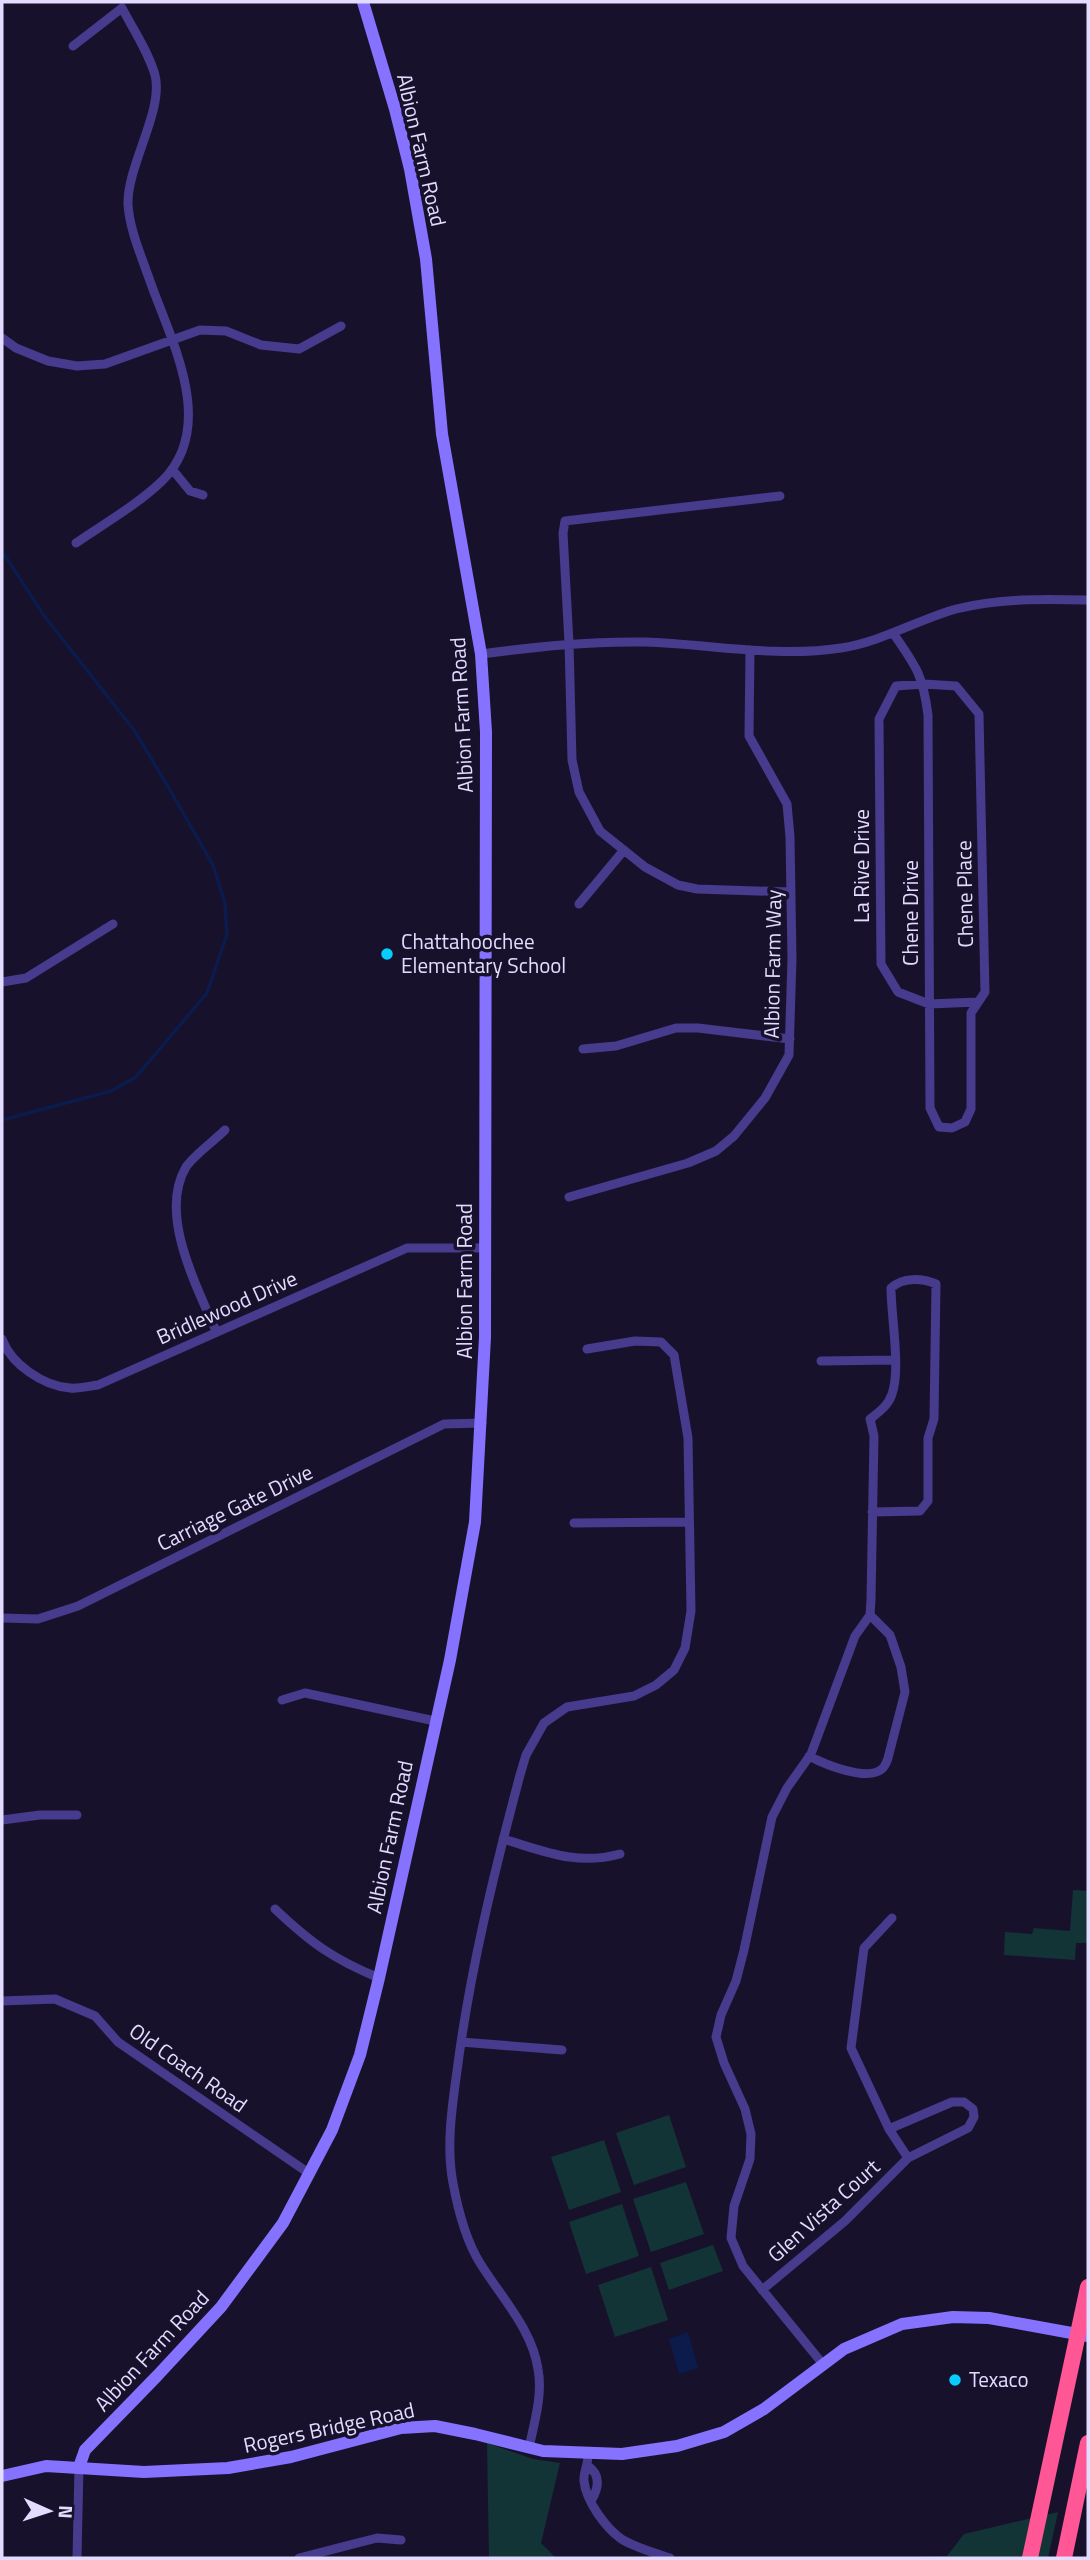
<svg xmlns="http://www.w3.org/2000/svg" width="1090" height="2560" font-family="'Titillium Web',sans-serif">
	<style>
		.green { fill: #133436 }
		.water { fill: #0a1b4c }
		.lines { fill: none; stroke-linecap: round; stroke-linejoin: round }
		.stream { stroke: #0a1b4c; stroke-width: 3.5 }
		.street { stroke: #463b8c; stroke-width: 9 }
		.secondary { stroke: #8573ff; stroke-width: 12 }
		.highway { stroke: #ff5795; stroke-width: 16 }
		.poi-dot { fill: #08ccff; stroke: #18112c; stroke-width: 2.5 }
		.labels { text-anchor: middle; stroke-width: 7; stroke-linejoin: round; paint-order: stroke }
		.street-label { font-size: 21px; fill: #e3dcff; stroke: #18112c }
		.poi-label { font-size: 21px; fill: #e3dcff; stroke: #18112c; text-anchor: start }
	</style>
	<rect width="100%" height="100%" fill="#18112c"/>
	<path class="green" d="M1073,1890L1088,1891V1943H1076L1075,1960L1004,1955L1005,1932L1032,1934L1034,1928L1070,1931Z
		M669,2115L686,2167L634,2185L616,2133Z
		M604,2140L621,2192L569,2210L551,2157Z
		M686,2182L704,2234L651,2252L633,2199Z
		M622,2204L639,2256L586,2274L569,2222Z
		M713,2245L723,2271L669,2290L660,2263Z
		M651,2267L668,2320L615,2337L598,2285Z
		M487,2443L533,2459L560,2463L541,2543L556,2558H489Z
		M1058,2512L1048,2558H883L947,2556L964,2534Z"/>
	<path class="water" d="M688,2332L698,2368L679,2374L669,2339Z"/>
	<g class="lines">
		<path class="stream" d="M2,551L45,617L134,730L163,778L213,865L225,903L227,934L207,993L136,1077L111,1091L2,1120"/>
		<path class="street" d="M73,46L122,8C133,29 148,51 155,75C164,110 127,166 128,204C129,228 142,258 150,281C171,341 218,426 162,481C137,505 105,523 76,543
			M2,338L16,348L48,361L77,366L105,364L200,330L226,331L261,345L299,349L341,326
			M172,469L190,491L203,495
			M780,496L565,521L563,533L569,643L572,760L579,792L600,831L645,867L678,885L697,889L791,892
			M893,633C916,666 923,675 928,715L930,1108L939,1127L952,1128L965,1122L971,1109V1013L985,992L979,714L956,686L924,684L896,686L879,719L881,964L898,992L929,1004L978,1002
			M481,654C535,647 589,641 645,642C710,644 776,658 841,648C881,642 917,620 956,609C1000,598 1044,599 1088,600
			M579,904L624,850
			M2,982L26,978L113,924
			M583,1049L616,1046L676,1028H698L790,1039
			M569,1197L688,1163L716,1151L734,1136L765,1098L789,1055L792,959L790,837L787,804L749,736L750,650
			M216,1331C197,1287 158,1214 186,1167C193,1156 215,1140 225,1130
			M2,1339C11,1364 43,1386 70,1388C79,1389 89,1386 98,1385L407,1248H485
			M821,1361L895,1360
			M574,1523L689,1522
			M2,1618L38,1619L78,1606L444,1424L482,1423
			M282,1700L305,1693L435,1721
			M809,1756C824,1764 869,1783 883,1768C884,1768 888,1759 888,1758L905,1692L901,1667L890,1635L870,1615
			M2,1820L40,1815H77
			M503,1839C544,1851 576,1866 620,1854
			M275,1909C311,1943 333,1959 379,1978
			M2,2001L55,1999L95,2016L118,2042L310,2174
			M461,2042L562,2050
			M889,2129L952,2102H964L973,2109L974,2117L968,2128L908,2158
			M762,2290L845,2221L908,2158L889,2129L851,2048L864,1948L892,1918
			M822,2363L743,2266L731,2238L734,2206L750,2159L751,2134L745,2109L724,2063L716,2037L721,2015L736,1981L744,1950L772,1817L787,1788L811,1754L855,1636L870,1615L871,1600L874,1436L870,1419C879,1412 888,1406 892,1394C901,1369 891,1316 891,1288C903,1277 922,1278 936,1284L934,1419L928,1438V1501L920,1511L872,1512
			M529,2448C534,2423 543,2395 538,2369C532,2329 501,2297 480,2263C465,2239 458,2210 453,2183C446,2147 452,2107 457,2071C470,1970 494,1873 520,1775L526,1755L544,1723L567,1707L634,1696L656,1685L674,1670L685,1648L691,1611L688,1438L674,1355L661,1342L635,1341L587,1349
			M588,2455C588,2466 583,2472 584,2481C586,2501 606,2529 623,2540C637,2548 655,2553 670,2558
			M588,2466C601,2475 599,2488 591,2501
			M77,2558L79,2467
			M299,2558L377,2538L401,2540"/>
		<path class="secondary" d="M79,2467L85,2450L157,2376L221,2307L283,2223L332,2130L360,2055L379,1978L450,1660L475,1522L485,1337L486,732L481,654L442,434L426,259L410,169L395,109L363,2
			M2,2476L46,2466L144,2472L228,2468L291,2457L401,2428L435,2426L475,2434L543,2451L622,2454L677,2446L724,2432L764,2409L844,2349L902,2324L953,2317L989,2318L1088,2336"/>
		<path class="highway" d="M1030,2558L1088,2287
			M1064,2558L1088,2443"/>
	</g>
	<g class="poi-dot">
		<circle cx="387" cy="954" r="7"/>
		<circle cx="955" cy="2380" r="7"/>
	</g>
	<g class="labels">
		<g class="street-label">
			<text transform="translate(421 150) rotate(77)" y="7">Albion Farm Road</text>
			<text transform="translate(462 715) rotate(-93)" y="7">Albion Farm Road</text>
			<text transform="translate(862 866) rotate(-90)" y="7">La Rive Drive</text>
			<text transform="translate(965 894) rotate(-91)" y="7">Chene Place</text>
			<text transform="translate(911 913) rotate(-90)" y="7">Chene Drive</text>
			<text transform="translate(773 964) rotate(-89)" y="7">Albion Farm Way</text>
			<text transform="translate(465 1281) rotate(-90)" y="7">Albion Farm Road</text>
			<text transform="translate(227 1308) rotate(-24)" y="7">Bridlewood Drive</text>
			<text transform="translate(235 1508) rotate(-26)" y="7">Carriage Gate Drive</text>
			<text transform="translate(390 1837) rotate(-78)" y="7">Albion Farm Road</text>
			<text transform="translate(188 2068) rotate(35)" y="7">Old Coach Road</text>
			<text transform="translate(824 2211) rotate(-42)" y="7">Glen Vista Court</text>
			<text transform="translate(152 2351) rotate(-47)" y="7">Albion Farm Road</text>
			<text transform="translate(329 2428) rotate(-12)" y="7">Rogers Bridge Road</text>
		</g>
		<g class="poi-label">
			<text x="401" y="949">Chattahoochee<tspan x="401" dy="24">Elementary School</tspan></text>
			<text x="969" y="2387">Texaco</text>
		</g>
	</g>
	<rect width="1090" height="2560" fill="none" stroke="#e3dcff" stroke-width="7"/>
	<g transform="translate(49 2511) rotate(93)" stroke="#18112c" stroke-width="5" paint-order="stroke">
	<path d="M0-5L12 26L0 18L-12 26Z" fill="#e3dcff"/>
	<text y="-10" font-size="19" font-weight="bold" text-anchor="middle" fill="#e3dcff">N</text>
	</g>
</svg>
